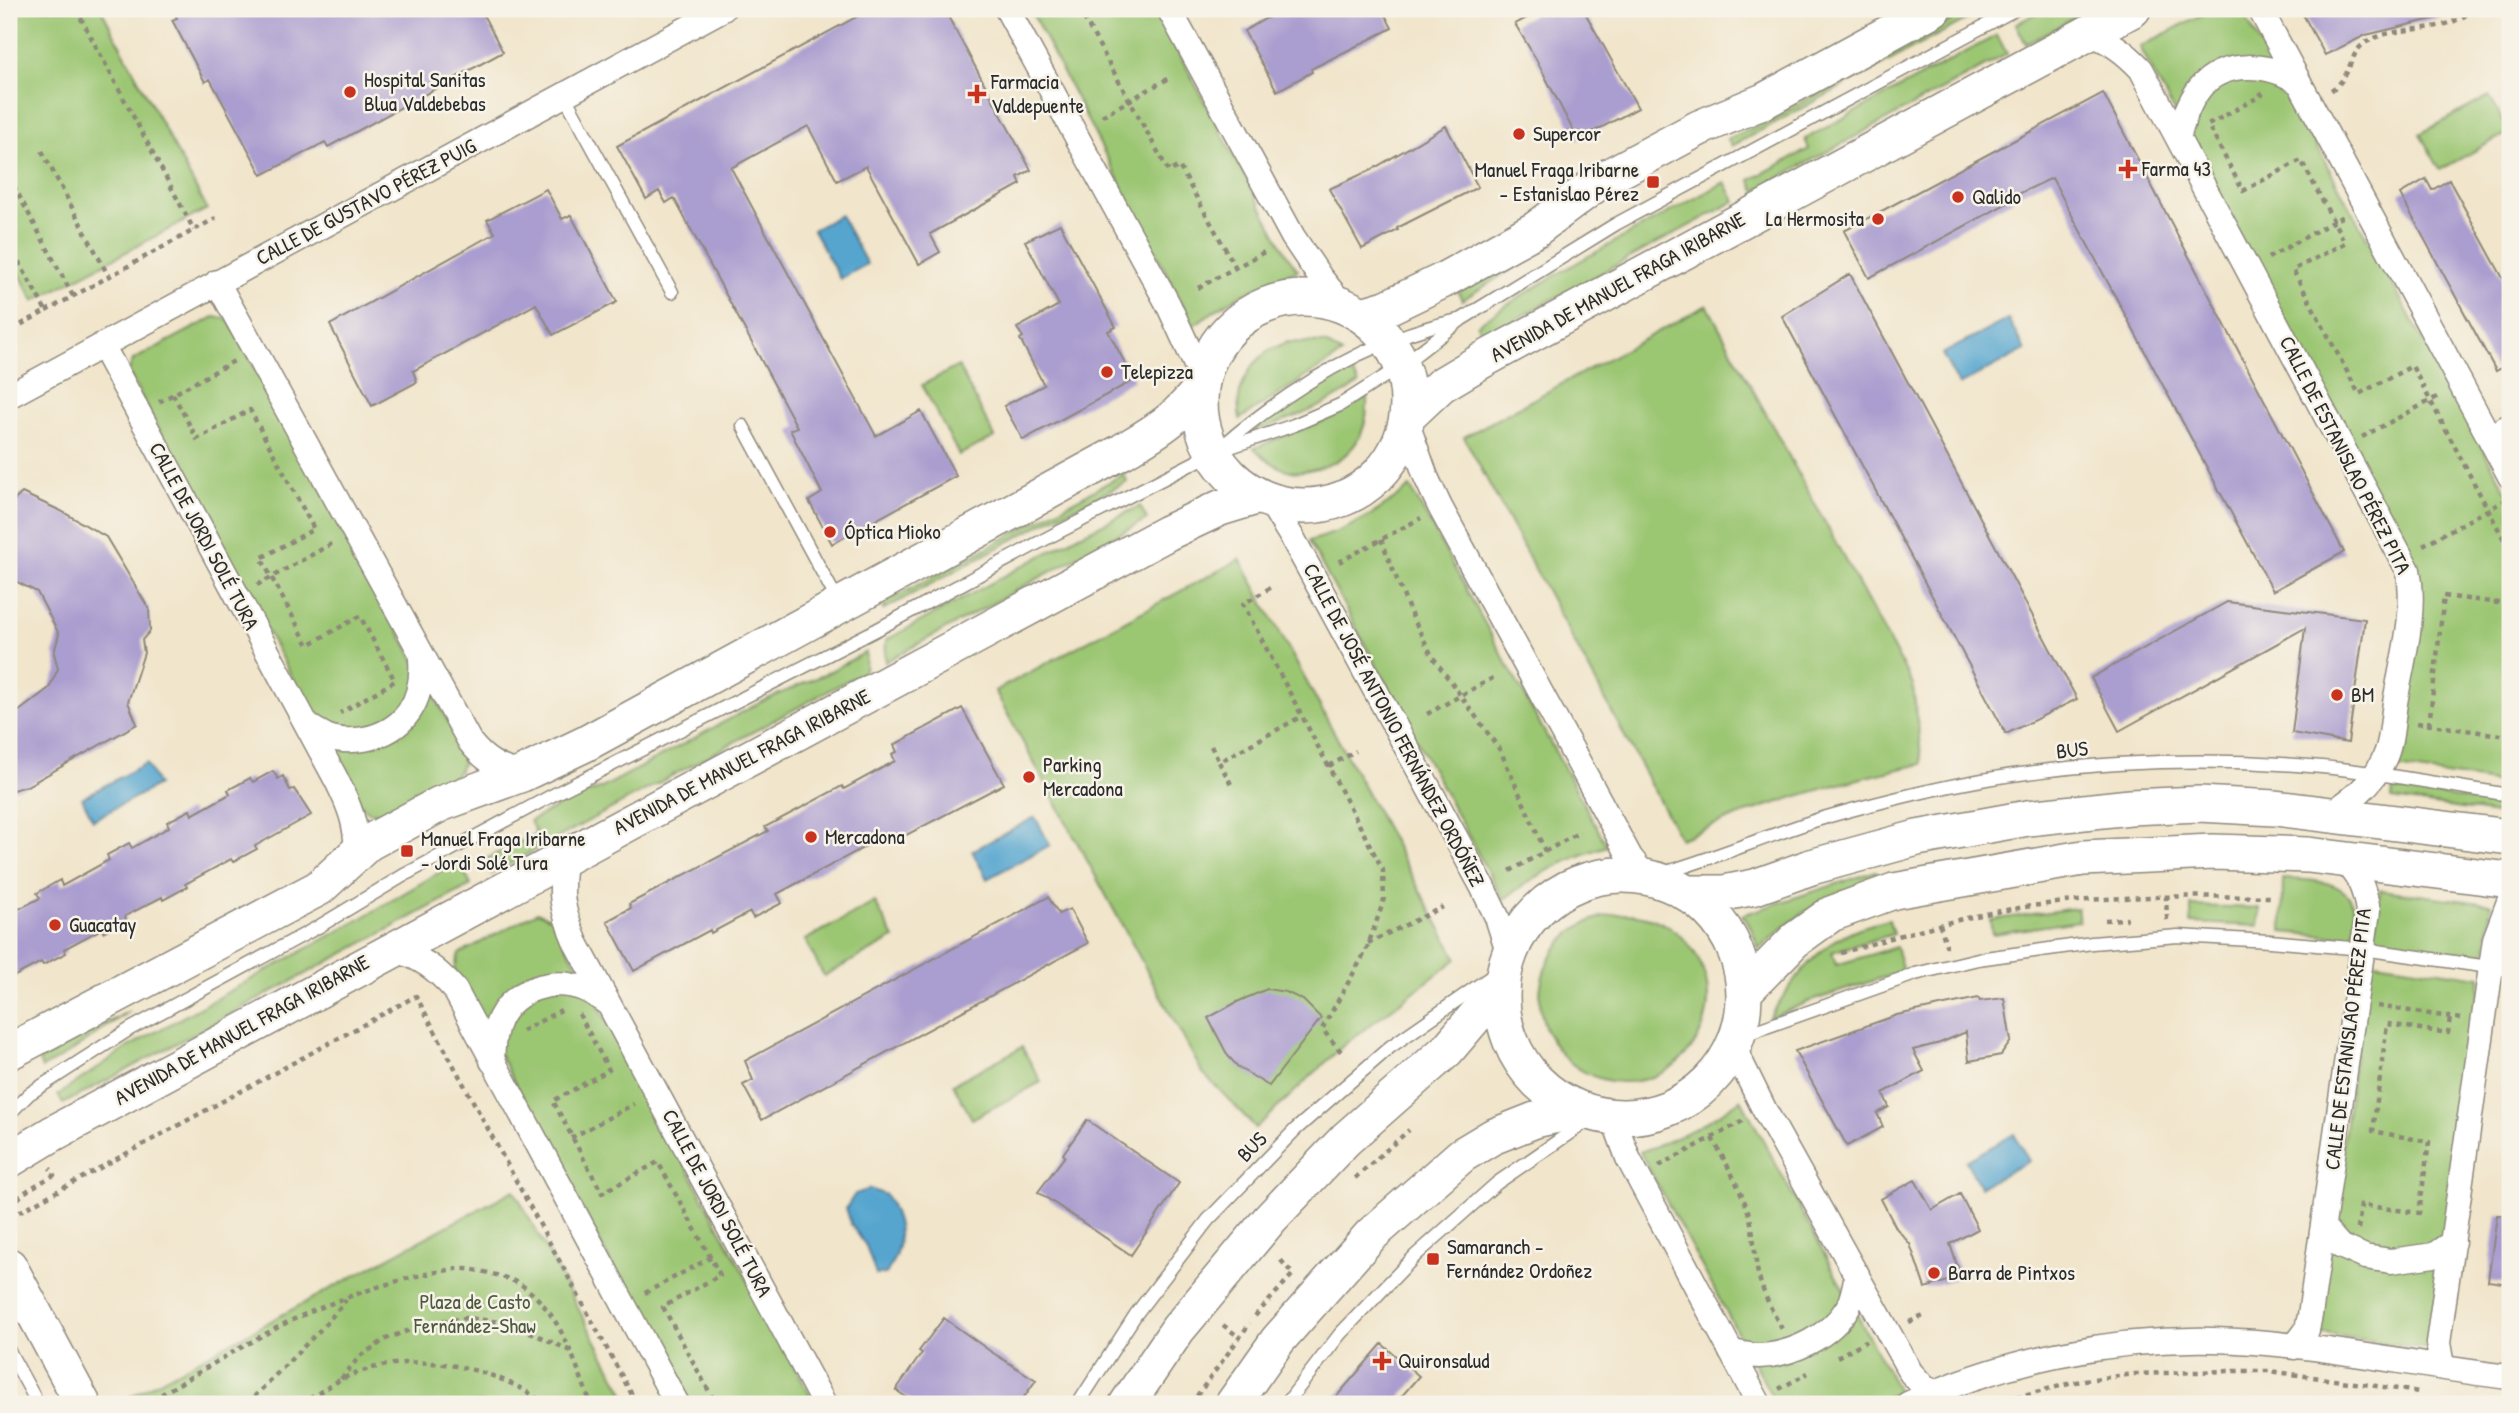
<svg xmlns="http://www.w3.org/2000/svg" width="2519" height="1413" font-family="'Patrick Hand',sans-serif">
	<style>
		.green { fill: #9bc672; stroke: #63784e; stroke-width: 2 }
		.water { fill: #55a5cf; stroke: #40687d; stroke-width: 2 }
		.building { fill: #aa9dcf }
		.lines { fill: none; stroke-linecap: round; stroke-linejoin: round }
		.lane-casing { stroke: #8e887b; stroke-width: 15 }
		.street-casing { stroke: #8e887b; stroke-width: 27 }
		.secondary-casing { stroke: #8e887b; stroke-width: 38 }
		.path { stroke: #8e887b; stroke-width: 4.5; stroke-dasharray: 5 5; stroke-linecap: butt }
		.lane { stroke: #fff; stroke-width: 12 }
		.street { stroke: #fff; stroke-width: 24 }
		.secondary { stroke: #fff; stroke-width: 35 }
		.poi-dot { fill: #c8321e; stroke: #f7f3e8; stroke-width: 2.5 }
		.labels { text-anchor: middle; stroke-width: 5; stroke-linejoin: round; paint-order: stroke }
		.poi-label { font-size: 21px; fill: #2b2b2b; stroke: #f7f3e8; text-anchor: start }
		.street-label { font-size: 21px; fill: #2b2b2b; stroke: #f7f3e8 }
		.park-label { font-size: 21px; fill: #4d5a40; stroke: #f7f3e8 }
	</style>
	<rect width="100%" height="100%" fill="#f7f3e8"/>
	<filter id="ink" filterUnits="userSpaceOnUse"><feTurbulence type="fractalNoise" baseFrequency=".0143" numOctaves="2"/><feDisplacementMap in="SourceGraphic" scale="14" xChannelSelector="R" yChannelSelector="G"/><feConvolveMatrix kernelMatrix="1 2 1 2 8 2 1 2 1" color-interpolation-filters="sRGB"/></filter>
	<filter id="wash" filterUnits="userSpaceOnUse"><feTurbulence type="fractalNoise" baseFrequency=".00686" numOctaves="4" result="noise"/><feDisplacementMap in="SourceGraphic" scale="28" xChannelSelector="R" yChannelSelector="G"/><feGaussianBlur stdDeviation="1.57" result="paint"/><feColorMatrix in="noise" values="0 0 0 0 0 0 0 0 0 0 0 0 0 0 0 0 0 1.4 0 .05"/><feComposite in="paint" operator="in"/></filter>
	<g filter="url(#wash)">
		<rect width="100%" height="100%" fill="#f1e5cb"/>
		<path class="green" d="M9,9H101L207,209L34,301L9,255Z
			M1030,9H1155L1287,255L1298,270C1256,286 1228,300 1191,327L1184,307Z
			M1973,9L1984,10L1732,146L1727,139L1764,123Z
			M2045,9H2091L2026,44L2016,24Z
			M2212,9H2241L2510,498V769L2508,784L2396,768L2417,577L2140,47Z
			M1997,35L2007,54L1755,191L1750,180L1809,149L1805,139Z
			M2489,96L2509,132L2440,170L2420,134Z
			M1725,182L1735,201L1483,337L1477,325C1555,271 1641,228 1725,182Z
			M1556,242L1462,300L1458,292Z
			M1707,305L1913,685L1922,764C1839,782 1758,805 1680,839L1464,437Z
			M214,317L228,319L464,750L465,759L457,774L381,813L369,812L360,804L128,372L133,360Z
			M1288,342L1325,343L1342,354L1240,419C1234,394 1247,366 1268,351C1274,347 1282,345 1288,342Z
			M958,366L995,437L959,455L922,385Z
			M1350,368L1359,384C1325,407 1289,420 1251,432C1282,407 1313,386 1350,368Z
			M1367,397C1369,432 1353,459 1318,468C1310,470 1300,473 1291,471C1276,468 1264,458 1254,448L1335,416Z
			M1124,474L1127,482L1047,521L883,610L884,603Z
			M1410,487L1607,846C1564,860 1539,873 1503,900L1309,541C1348,531 1379,512 1410,487Z
			M1140,506L1147,519L885,662L886,640L1078,536Z
			M1240,559L1457,959L1345,1044L1256,1128L1202,1072L995,691Z
			M866,652L865,671L491,874L484,860L536,834L530,821L568,801L602,788L761,702L825,674Z
			M2393,789L2505,804L2504,815L2392,799Z
			M459,861L471,885L63,1104L58,1095L128,1047L348,926Z
			M1876,871L1879,879C1825,895 1801,911 1759,949L1751,928L1742,915Z
			M2283,879C2308,880 2348,878 2355,910C2357,918 2354,929 2353,938L2282,932Z
			M2380,890L2491,904L2485,959L2373,945Z
			M875,902L894,938L824,976L805,940Z
			M2191,906L2260,908L2259,926L2191,923Z
			M2077,908L2079,921L1992,934L1990,920Z
			M537,912L552,919L815,1404H686L454,969L459,954Z
			M1540 998a84 84 0 1 1 168 0a84 84 0 1 1-168 0Z
			M1889,920L1893,934L1832,952L1836,965L1896,947L1903,971L1808,1002L1768,1019C1791,984 1816,945 1857,929C1867,925 1878,923 1889,920Z
			M2368,961L2481,977L2430,1349L2317,1333Z
			M129,1011L69,1053L42,1068L39,1061Z
			M1022,1047L1041,1082L972,1119L953,1084Z
			M1741,1099L1898,1391L1874,1404H1776L1640,1152C1678,1139 1709,1123 1741,1099Z
			M514,1190L630,1404H127L124,1400Z"/>
		<path class="water" d="M840,215L867,264L840,279L813,230Z
			M2008,319L2025,350L1959,385L1942,354Z
			M146,763L158,785L93,820L82,798Z
			M1035,817L1050,845L987,879L972,851Z
			M2014,1134L2029,1161L1980,1187L1966,1161Z
			M870,1189L886,1195C902,1225 905,1244 886,1274L876,1275L866,1246L851,1224L846,1208L855,1194Z"/>
		<g id="blocks">
			<path class="building" d="M172,9H480L503,52L328,147L325,142L262,175L210,79L205,82L172,20L177,18Z
				M871,9H944L1031,170L1018,177L1021,184L930,234L940,252L919,264L866,166L837,181L808,126L731,168L876,436L921,411L956,476L832,544L809,501L822,493L790,430L797,427L674,198L666,203L659,191L646,199L617,146Z
				M1289,9H1382L1392,28L1311,69L1312,72L1277,91L1244,31L1274,14L1275,16Z
				M1544,9H1583L1638,108L1578,140L1536,59L1515,24Z
				M2300,9H2440L2441,17L2366,35L2325,55Z
				M2103,93L2344,552L2273,591L2052,178L2012,197L2013,200L1869,278L1844,231Z
				M1446,126L1478,187L1397,228L1398,230L1362,249L1329,189L1371,170Z
				M2426,179L2432,190L2449,180L2510,291V363L2496,371L2400,194Z
				M546,189L562,219L571,215L617,302L553,335L536,304L413,371L417,382L372,406L330,325L495,233L487,220Z
				M1060,224L1116,327L1108,331L1134,380L1023,440L1004,406L1044,385L1020,339L1023,337L1017,328L1059,305L1025,241Z
				M1850,274L2077,699L2006,734L1782,316Z
				M22,493L61,511L106,537L149,609L150,631L142,640L144,653L128,702L137,724L27,786L9,791V719L49,688L58,669L54,653L59,634L37,592L9,578V505Z
				M2227,602L2365,619L2348,743L2292,733L2305,628L2119,731L2091,678Z
				M962,708L1004,784L895,841L892,835L886,838L885,836L777,894L782,903L753,918L750,912L711,933L710,930L634,971L607,921L631,908L629,904L768,831L765,827L842,786L844,789L895,761L892,754L897,752L894,745Z
				M273,771L278,779L283,776L290,790L294,789L311,815L255,846L257,849L233,862L231,859L185,884L187,887L163,900L162,897L125,916L126,920L103,932L101,929L64,949L66,953L43,965L41,962L9,979V914L40,898L37,893L46,888L60,880L62,886L109,860L107,855L129,843L132,848L169,827L167,822L190,810L192,815L230,794L228,790L250,778L253,782Z
				M1048,897L1059,914L1070,909L1088,943L762,1120L743,1085L753,1080L745,1061Z
				M1267,989L1286,992L1303,1000L1321,1018L1269,1086L1239,1068L1228,1056L1208,1018L1237,1002Z
				M1978,998L1980,1001L2004,998L2011,1041L2001,1055L1969,1061L1966,1032L1940,1043L1913,1050L1924,1071L1883,1093L1889,1107L1877,1113L1883,1127L1847,1146L1795,1051L1897,1015Z
				M1087,1120L1179,1183L1131,1255L1038,1192L1065,1156L1063,1154Z
				M1915,1180L1932,1210L1960,1194L1978,1229L1950,1244L1961,1277L1925,1288L1910,1244L1896,1228L1881,1199Z
				M2497,1215L2510,1216V1284L2488,1281Z
				M944,1318L990,1351L1036,1380L1019,1404H916L896,1390L922,1353L919,1351Z
				M1382,1344L1419,1376L1395,1404H1330Z"/>
		</g>
	</g>
	<g filter="url(#ink)">
		<use href="#blocks" fill-opacity="0" stroke="#8e887b" stroke-width="2"/>
		<g class="lines">
			<g class="lane-casing">
				<path id="lane" d="M564,95L672,292
					M743,426L834,594L835,605
					M1221,447C1290,388 1368,339 1458,320
					M1650,877C1708,861 1763,837 1820,819C1853,809 1889,800 1923,792C2052,762 2190,755 2322,767C2385,773 2448,786 2510,795
					M1738,1037L1915,974L1978,959L2092,943L2178,936L2270,941L2363,949L2510,970
					M9,1114L29,1094L130,1029L318,927L406,874L551,796L876,630L1051,536L1213,453L1294,425L1340,405L1401,366L1462,319L1616,224L2016,9
					M9,1351L38,1404
					M1078,1404L1136,1314L1208,1220L1296,1129L1390,1047L1505,967
					M1286,1404L1340,1334L1416,1255L1497,1183L1587,1121"/>
			</g>
			<g class="street-casing">
				<path id="street" d="M1007,9L1168,304L1202,378
					M1169,9L1293,237L1320,277L1343,305
					M2260,9L2510,476
					M2088,33C2110,41 2125,52 2141,69L2408,570C2417,612 2402,661 2395,703C2392,722 2392,744 2383,761C2372,785 2351,800 2330,814
					M2178,138C2183,121 2188,103 2200,88C2224,59 2271,63 2299,83
					M217,282L470,742C484,760 499,769 522,774
					M102,345L336,779C348,803 358,825 356,853
					M9,396L723,9
					M1407,423L1426,477L1440,507L1630,857L1645,876
					M2489,437L2510,426
					M1269,500L1293,539L1482,886L1497,917L1509,954
					M307,725C313,729 320,733 326,736C338,741 352,741 364,739C406,731 424,700 421,659
					M565,856C559,894 561,908 576,943L824,1404
					M393,949C420,957 436,968 455,990L677,1404
					M1734,1048L1764,1109L1911,1373L1924,1387L1934,1392
					M492,1061C493,1046 493,1032 500,1018C515,989 553,977 584,989C592,992 600,998 607,1003
					M1613,1117L1628,1158L1759,1404
					M2323,1227L2340,1246L2365,1257L2391,1261L2434,1255L2453,1242
					M2294,1347L2307,1330L2310,1315L2368,911C2364,886 2359,877 2342,859
					M1731,1352C1740,1353 1750,1356 1759,1356C1792,1355 1831,1336 1848,1307C1853,1297 1855,1285 1857,1274
					M2445,1368L2441,1360L2438,1343L2495,939L2510,899
					M1908,1404C2003,1360 2109,1338 2214,1340C2313,1342 2412,1366 2510,1377"/>
			</g>
			<g class="secondary-casing">
				<path id="secondary" d="M1200 402a104 104 0 1 1 208 0a104 104 0 1 1-208 0Z
					M1362,315L1386,308L1442,281L1536,229L1600,181L1699,128L1764,101L1933,9
					M1407,417L1441,385L1483,360L2133,9
					M1502 996a121 121 0 1 1 242 0a121 121 0 1 1-242 0Z
					M1688,893H1724L1755,887L1811,867L1917,838L2028,818L2130,807L2199,804L2275,808L2510,837
					M1745,991L1795,940L1831,914L1894,891L2083,858L2213,852L2308,855L2510,880
					M9,1052L319,888L368,843L440,804L522,774L585,744L1123,451C1157,430 1175,421 1201,388
					M9,1160L52,1134L1167,533L1220,508L1259,496
					M9,1266L83,1404
					M1127,1404L1178,1329L1270,1219L1346,1139L1447,1050L1502,985
					M1233,1404L1278,1340L1371,1235L1462,1155L1492,1137L1535,1120L1582,1110"/>
			</g>
			<path class="path" d="M76,9L194,230
				M1079,9L1169,172L1179,166L1236,268
				M2331,90C2352,78 2348,54 2365,43C2397,22 2445,37 2473,9
				M2260,92L2262,95L2208,125L2243,191L2301,160L2345,243L2293,270L2359,394L2412,366L2510,551
				M1102,116L1169,78
				M42,151L109,277
				M9,177L73,296
				M9,244L46,311L9,331
				M2268,258L2343,216
				M1198,288L1268,250
				M46,311L216,218
				M173,394L197,439L250,410L314,529L261,558L308,645L360,616L395,681L340,713
				M159,402L234,361
				M2362,437L2441,395
				M1381,539L1409,610L1432,656L1500,750L1545,851
				M2423,545L2504,501
				M1339,562L1421,518
				M257,585L335,542
				M1270,588L1243,604L1383,870L1384,900L1366,951L1322,1029L1343,1054
				M1427,714L1493,678
				M2417,723L2507,736
				M2429,725L2444,596L2506,604L2510,573
				M1211,746L1219,762
				M1329,766L1356,751
				M1231,784L1219,762L1302,716
				M1510,871L1580,832
				M2165,918H2167L2166,897
				M2105,920L2128,919
				M1940,924L1946,945H1948
				M1368,943L1443,907
				M1841,953C1904,934 1966,915 2032,906C2111,895 2192,896 2272,897
				M2377,1006L2462,1019
				M579,1014L609,1070L553,1101L602,1193L658,1162L720,1275L663,1307L716,1404
				M522,1031L561,1010
				M571,1138L634,1104
				M1712,1138C1725,1161 1739,1185 1748,1211C1754,1230 1754,1249 1757,1269C1761,1290 1772,1311 1782,1329
				M1659,1166L1743,1121
				M1355,1178L1409,1130
				M19,1212L416,996L637,1404
				M2358,1229L2361,1205L2419,1213L2429,1142L2373,1131L2387,1024L2448,1033L2450,1017
				M13,1237C2,1199 25,1192 54,1175L50,1168
				M645,1293L712,1257
				M1255,1316L1293,1274L1278,1257
				M1909,1322L1926,1315
				M1223,1325L1239,1337
				M1837,1357L1866,1341
				M341,1379L360,1356L388,1338L432,1322L467,1318L510,1323L569,1350
				M1779,1389L1808,1373
				M144,1404C192,1377 239,1347 288,1322C334,1300 405,1275 456,1269C471,1267 510,1277 523,1286C561,1313 575,1363 591,1404
				M247,1404L325,1325L346,1300
				M301,1404C313,1397 326,1388 338,1381C393,1353 458,1359 512,1384C524,1389 534,1397 545,1404
				M1191,1404L1250,1323
				M1987,1404L2085,1380L2135,1374L2228,1371H2270L2419,1392
				M2209,1404L2220,1399"/>
			<use href="#lane" class="lane"/>
			<use href="#street" class="street"/>
			<use href="#secondary" class="secondary"/>
		</g>
	</g>
	<g class="poi-dot">
		<circle cx="350" cy="92" r="7"/>
		<path d="M973.5 83.5h7v7h7v7h-7v7h-7v-7h-7v-7h7z"/>
		<circle cx="1519" cy="134" r="7"/>
		<path d="M2124.5 158.5h7v7h7v7h-7v7h-7v-7h-7v-7h7z"/>
		<rect x="1646" y="175" width="14" height="14" rx="3.5"/>
		<circle cx="1958" cy="197" r="7"/>
		<circle cx="1878" cy="219" r="7"/>
		<circle cx="1107" cy="372" r="7"/>
		<circle cx="830" cy="532" r="7"/>
		<circle cx="2337" cy="695" r="7"/>
		<circle cx="1029" cy="777" r="7"/>
		<circle cx="811" cy="837" r="7"/>
		<rect x="400" y="844" width="14" height="14" rx="3.5"/>
		<circle cx="55" cy="925" r="7"/>
		<rect x="1426" y="1252" width="14" height="14" rx="3.5"/>
		<circle cx="1934" cy="1273" r="7"/>
		<path d="M1378.5 1350.5h7v7h7v7h-7v7h-7v-7h-7v-7h7z"/>
	</g>
	<g class="labels">
		<g class="poi-label">
			<text x="364" y="87">Hospital Sanitas<tspan x="364" dy="24">Blua Valdebebas</tspan></text>
			<text x="991" y="89">Farmacia<tspan x="991" dy="24">Valdepuente</tspan></text>
			<text x="1533" y="141">Supercor</text>
			<text x="2142" y="176">Farma 43</text>
			<text x="1639" y="177" text-anchor="end">Manuel Fraga Iribarne<tspan x="1639" dy="24">- Estanislao Pérez</tspan></text>
			<text x="1972" y="204">Qalido</text>
			<text x="1864" y="226" text-anchor="end">La Hermosita</text>
			<text x="1121" y="379">Telepizza</text>
			<text x="844" y="539">Óptica Mioko</text>
			<text x="2351" y="702">BM</text>
			<text x="1043" y="772">Parking<tspan x="1043" dy="24">Mercadona</tspan></text>
			<text x="825" y="844">Mercadona</text>
			<text x="421" y="846">Manuel Fraga Iribarne<tspan x="421" dy="24">- Jordi Solé Tura</tspan></text>
			<text x="69" y="932">Guacatay</text>
			<text x="1447" y="1254">Samaranch -<tspan x="1447" dy="24">Fernández Ordoñez</tspan></text>
			<text x="1948" y="1280">Barra de Pintxos</text>
			<text x="1398" y="1368">Quironsalud</text>
		</g>
		<g class="street-label">
			<text transform="translate(366 202) rotate(-28)" y="7">CALLE DE GUSTAVO PÉREZ PUIG</text>
			<text transform="translate(1618 287) rotate(-29)" y="7">AVENIDA DE MANUEL FRAGA IRIBARNE</text>
			<text transform="translate(2345 455) rotate(63)" y="7">CALLE DE ESTANISLAO PÉREZ PITA</text>
			<text transform="translate(204 536) rotate(62)" y="7">CALLE DE JORDI SOLÉ TURA</text>
			<text transform="translate(1394 725) rotate(62)" y="7">CALLE DE JOSÉ ANTONIO FERNÁNDEZ ORDÓÑEZ</text>
			<text transform="translate(2072 750) rotate(-6)" y="7">BUS</text>
			<text transform="translate(742 762) rotate(-28)" y="7">AVENIDA DE MANUEL FRAGA IRIBARNE</text>
			<text transform="translate(242 1030) rotate(-29)" y="7">AVENIDA DE MANUEL FRAGA IRIBARNE</text>
			<text transform="translate(2348 1039) rotate(-83)" y="7">CALLE DE ESTANISLAO PÉREZ PITA</text>
			<text transform="translate(1252 1147) rotate(-46)" y="7">BUS</text>
			<text transform="translate(717 1203) rotate(62)" y="7">CALLE DE JORDI SOLÉ TURA</text>
		</g>
		<g class="park-label">
			<text x="475" y="1309">Plaza de Casto<tspan x="475" dy="24">Fernández-Shaw</tspan></text>
		</g>
	</g>
	<rect width="2519" height="1413" fill="none" stroke="#f7f3e8" stroke-width="35"/>
</svg>
